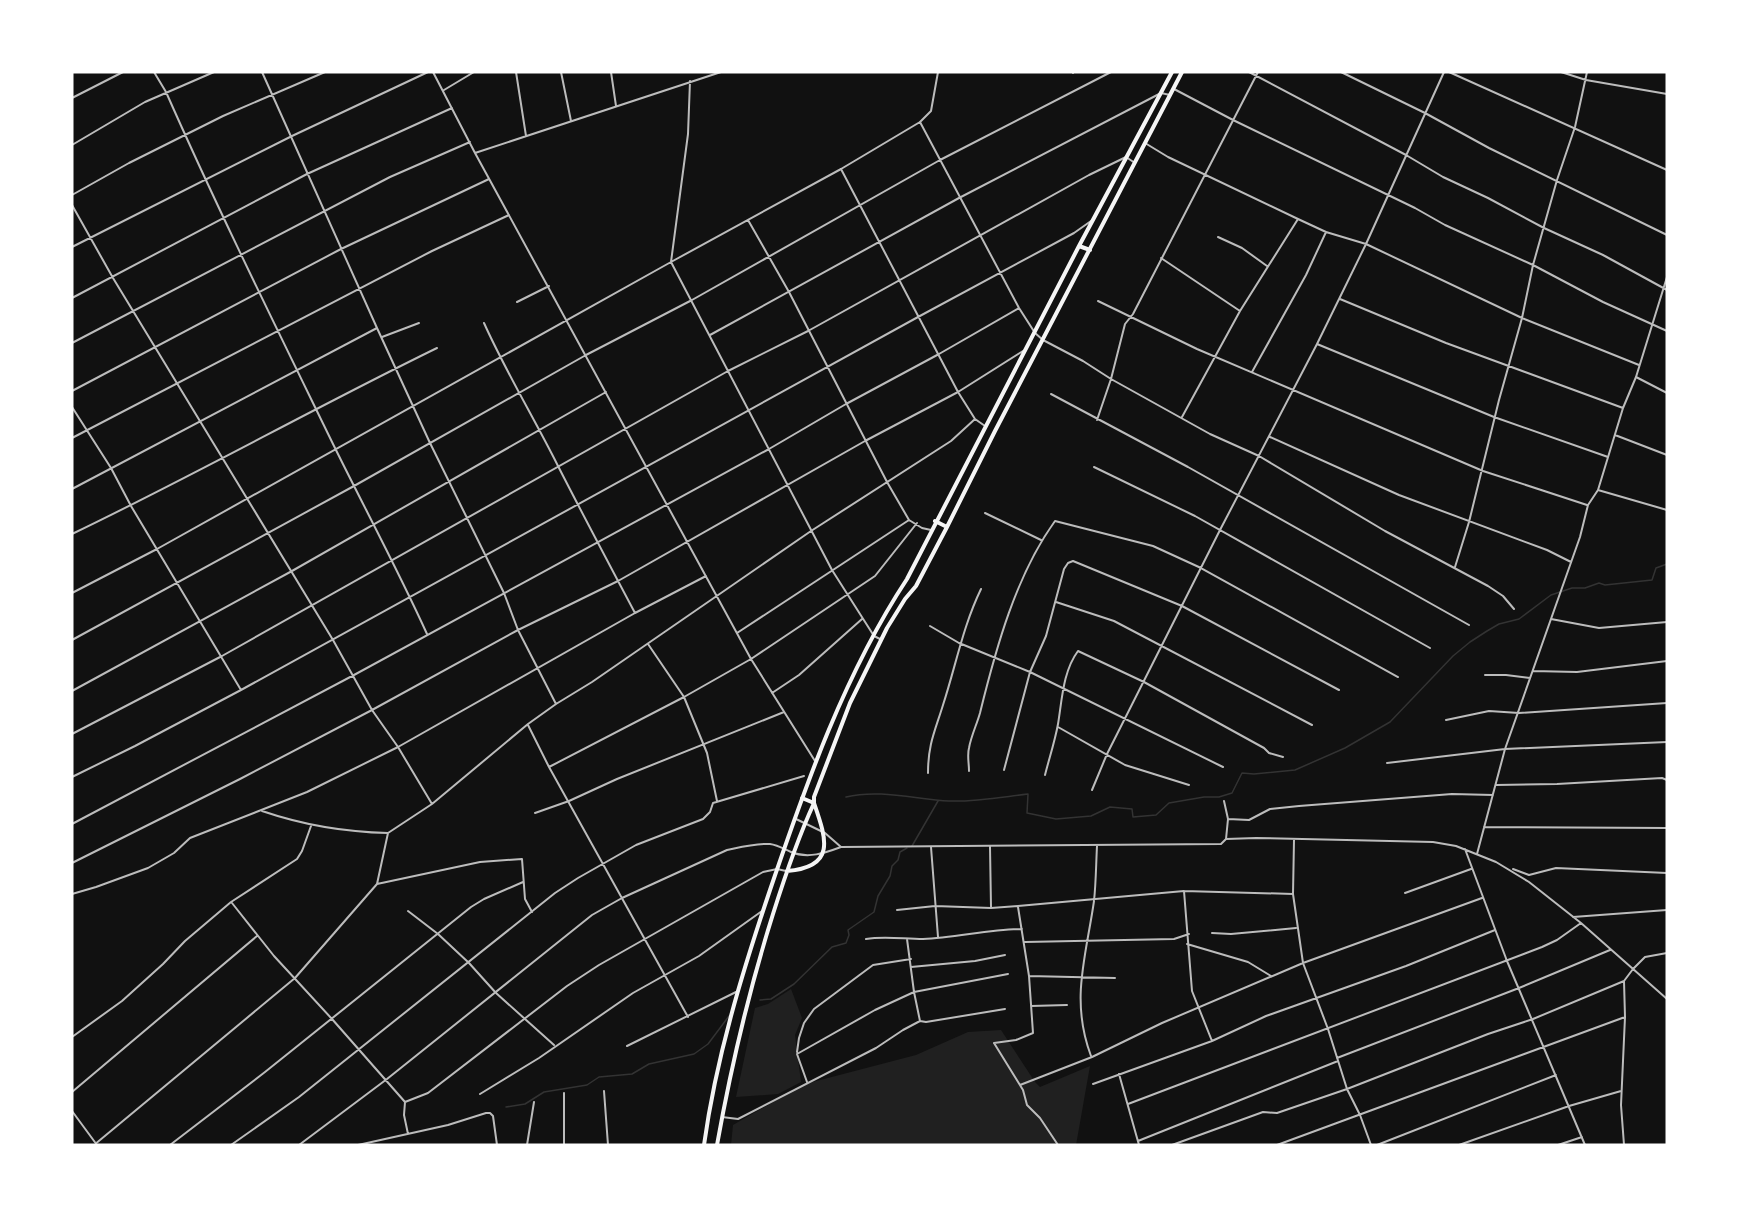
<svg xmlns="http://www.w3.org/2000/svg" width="1739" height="1217" font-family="'Nunito Sans',sans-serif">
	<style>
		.green { fill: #202020 }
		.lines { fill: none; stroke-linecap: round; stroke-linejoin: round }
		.stream { stroke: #333; stroke-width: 1.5 }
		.minor { stroke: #bcbcbc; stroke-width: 2 }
		.trunk { stroke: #f5f5f5; stroke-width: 4 }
	</style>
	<rect width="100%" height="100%" fill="#111"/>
	<path class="green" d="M791,989L802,1018L795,1035L801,1082L778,1094L736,1097L755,1008L768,1004Z
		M1001,1030L1035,1082L1040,1087L1090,1066L1076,1145H731L733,1125L805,1084L916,1055L968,1032Z"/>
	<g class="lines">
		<path class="stream" d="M846,797C879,789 915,799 949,801C975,802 1002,797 1028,794L1027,813L1056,819L1091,816L1110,807L1132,809L1133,817L1156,815L1169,803L1204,797H1219L1232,793L1242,773L1254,774L1295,770L1345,748L1390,722L1453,656L1470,642L1487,631L1499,624L1519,619L1551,595L1572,588H1585L1599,583L1605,585L1652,580L1656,568L1667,564
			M912,846L938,801
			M760,1000L771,999L794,984L832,947L846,943L849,935L848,930L874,912L878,896L890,876L892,866L898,860L900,852L907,848
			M506,1107L525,1104L544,1092L587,1085L599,1077L632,1074L649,1064L694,1054L708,1044L729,1016"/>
		<path class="minor" d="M154,72L166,92C219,212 277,329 334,446C365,509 398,570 427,634
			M262,72L377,328
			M433,72L475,153L751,659L815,761
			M516,72L526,136
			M561,72L571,121
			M611,72L616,106
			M1073,72V73
			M1249,72L1406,155L1443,177L1488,198L1544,228L1603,255L1667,290
			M1341,72L1425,113L1489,148L1667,235
			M1449,72L1667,170
			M1561,72L1586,80L1667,94
			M690,81L688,134L671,262L832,570L874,636L880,639
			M1174,89L1233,120L1415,208L1445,225L1533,265L1603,302L1667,331
			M444,90L474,72
			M72,98L123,72
			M920,122L1019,308L1035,333L1043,340L1083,361L1111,379L1210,434L1259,456L1385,531L1488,586L1503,596L1514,609
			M1145,143L1168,157L1298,219L1326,232L1366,244L1522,318L1639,365
			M72,145L145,102L214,72
			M475,153L721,72
			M841,169L958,392L975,419
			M72,195L129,163L223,116L325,72
			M72,205L113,278L333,640L372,710L398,747L432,804
			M748,220L789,292L887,482L909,520L922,528L931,530
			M1218,237L1242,248L1267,266
			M72,247L292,136L428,72
			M1161,258L1240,311
			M72,298L307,174L452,108
			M1340,299L1446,343L1623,408
			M1098,301L1197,349L1483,471L1587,505
			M517,302L549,286
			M484,323C506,372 534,418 558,466C583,515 609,564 635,613
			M710,335L959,198L1161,93L1170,95
			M382,337L419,323
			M72,343L390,177L470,142
			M1317,344L1494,417L1608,457
			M1252,372L1306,275L1326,232
			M1636,377L1667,393
			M72,391L341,249L489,179
			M1051,394L1188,467L1469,625
			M72,407L111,468L131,506L241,690
			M1182,417L1240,311L1298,219
			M1097,420L1111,379L1125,324L1133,314L1258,72
			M1615,435L1667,455
			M1270,437L1399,495L1547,550L1571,562
			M72,438L432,251L509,215
			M1094,467L1195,516L1430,648
			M72,489L377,328L430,443L504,593L518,630L556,704
			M1598,490L1667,510
			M985,513L1041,540
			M72,534C195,475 314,408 437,348
			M1455,567L1469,522L1499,400L1522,318L1533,265L1557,180L1575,127L1587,72
			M72,593L157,549L671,262L841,169L920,122L931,111L938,72
			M1056,602L1114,621L1312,725
			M1551,619L1599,628L1667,622
			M930,626L959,643L1030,672L1223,767
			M737,633L909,520
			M72,640L354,486L586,355L692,300L940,160L1111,72
			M648,644L684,697L707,753L717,801
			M1533,671L1577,672L1667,661
			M1485,675H1506L1530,678
			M72,691L292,571L606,392
			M772,693L799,675L862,619
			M1446,720L1489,711L1519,713L1667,703
			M528,725L549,767L688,1017
			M1058,727L1125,765L1189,785
			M72,734L222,656L728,371L808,331L1089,175L1126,157L1135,163
			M1387,763L1505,749L1667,742
			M549,767L684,697L751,659L875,576L917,523
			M1004,770L1030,672L1046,636L1064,569L1068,563L1073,561L1182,606L1339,690
			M969,771C969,763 967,755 969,748C971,736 977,724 980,713C996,648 1016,575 1055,521L1153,546L1201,568L1398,677
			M928,773C928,744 935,731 943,705C956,665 963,626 981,589
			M1045,775C1049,759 1055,741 1058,724C1062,700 1063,671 1078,651L1144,682L1264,748L1269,753L1283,757
			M72,777L135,746L241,690L918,317L1074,233L1091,221
			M1496,785L1557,784L1662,778L1667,780
			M1092,790L1107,754L1220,530L1317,344L1366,244L1444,72
			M1224,801L1228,819L1226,839
			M262,811C303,825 343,832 388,833
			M535,813L569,801L617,779L784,712
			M796,819L825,833L841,847
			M1228,819L1249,820L1270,809L1299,806L1452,794L1493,795
			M72,824L354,675L769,449L846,404L939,354L1019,308
			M1484,827L1667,828
			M1294,840L1293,894L1303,963L1328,1029L1347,1089L1360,1115L1371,1145
			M931,847L938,937
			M990,847L991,907
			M1465,849L1507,961L1585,1145
			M1477,854L1505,749L1580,537L1588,505L1598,490L1623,408L1636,377L1667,277
			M72,863L240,779L372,710L518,630L618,581L865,441L958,392L1023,351
			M1513,869L1529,875L1556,868L1667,873
			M377,884L480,862L522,859L525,899L532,912
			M1184,891L1192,991L1212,1041
			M1405,893L1471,869
			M72,894L96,887L148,868L174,853L190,838L307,792L398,747L635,613L706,576
			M232,903L274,956L332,1019L405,1102
			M897,910L935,906L991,908L1018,906L1184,891L1293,894
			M408,911L438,934L469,963L496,993L554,1045
			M1573,917L1667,910
			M1212,933L1231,934L1296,928
			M866,939C884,936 904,939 923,939C955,938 990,929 1022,929
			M907,939L914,992L920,1021
			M1025,942L1174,939L1189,934
			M1187,944L1248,962L1271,976
			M911,967L975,961L1005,955
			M1029,976L1115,978
			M1031,1006L1067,1005
			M72,1037L122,1001L163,964L185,941L231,902L297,859L302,851L311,826
			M994,1043L1016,1040L1033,1033L1029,976L1018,907
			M994,1043L1023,1090L1027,1105L1040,1118L1058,1145
			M627,1046L736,992
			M797,1052L799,1038L804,1023L814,1009L873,965L911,959
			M1091,1056C1070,1000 1086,957 1094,901C1096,883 1096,864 1097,846
			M1337,1058L1519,988L1610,950
			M1119,1074L1139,1145
			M807,1082L797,1054L875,1010L914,992L1008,974
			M1093,1084L1212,1041L1266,1016L1406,966L1495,930
			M1020,1085L1092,1057L1162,1023L1303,963L1482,898
			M604,1091L608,1145
			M72,1092L257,936
			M564,1093V1145
			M480,1094L539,1058L633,993L699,956L762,911
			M405,1102L428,1093L567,986L599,965L763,872L777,869L786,871
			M405,1102L404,1115L408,1134
			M1128,1104L1542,947L1557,940L1581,923
			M72,1111L97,1145
			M722,1117L738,1119L876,1048L903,1030L920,1021L926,1022L1005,1009
			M1138,1141L1338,1061
			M94,1145L295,978L377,884L388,833L432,804L528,724L556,704L592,682L811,531L951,441L975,419L985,426
			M170,1145L265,1072L471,907L484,899L523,882
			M231,1145L299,1097L555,893L578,878L636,845L703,819L710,812L713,803L804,776
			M299,1145L387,1079L592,915L622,898L727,850C741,847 756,843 770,844C778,845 784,849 791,852C808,859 825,853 841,847L1221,844L1226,839L1256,838L1433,842L1456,846L1496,862L1529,882L1581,923L1667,999
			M358,1145L448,1125L486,1113H490L493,1116L497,1145
			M527,1145L534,1102
			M1172,1145L1263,1112L1277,1113L1347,1089L1488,1034L1533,1019L1624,981
			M1277,1145L1625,1017
			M1377,1145L1556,1075
			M1459,1145L1569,1106L1621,1091
			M1558,1145L1582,1137
			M1624,1145L1621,1105L1625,1017L1624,981L1633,969L1645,957L1667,953"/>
		<path class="trunk" d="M1079,246L1090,250
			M935,521L947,527
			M787,871C837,867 826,838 814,803L802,798
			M704,1145C716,1058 742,973 770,890C806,784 845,673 907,579L1079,246L1172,72
			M717,1145C731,1067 749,990 773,914C785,876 797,840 814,803V797L850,703L887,628L905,599L916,586L947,527L995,431L1182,72"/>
	</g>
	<rect width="1739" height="1217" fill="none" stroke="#ffffff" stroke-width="147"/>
</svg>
